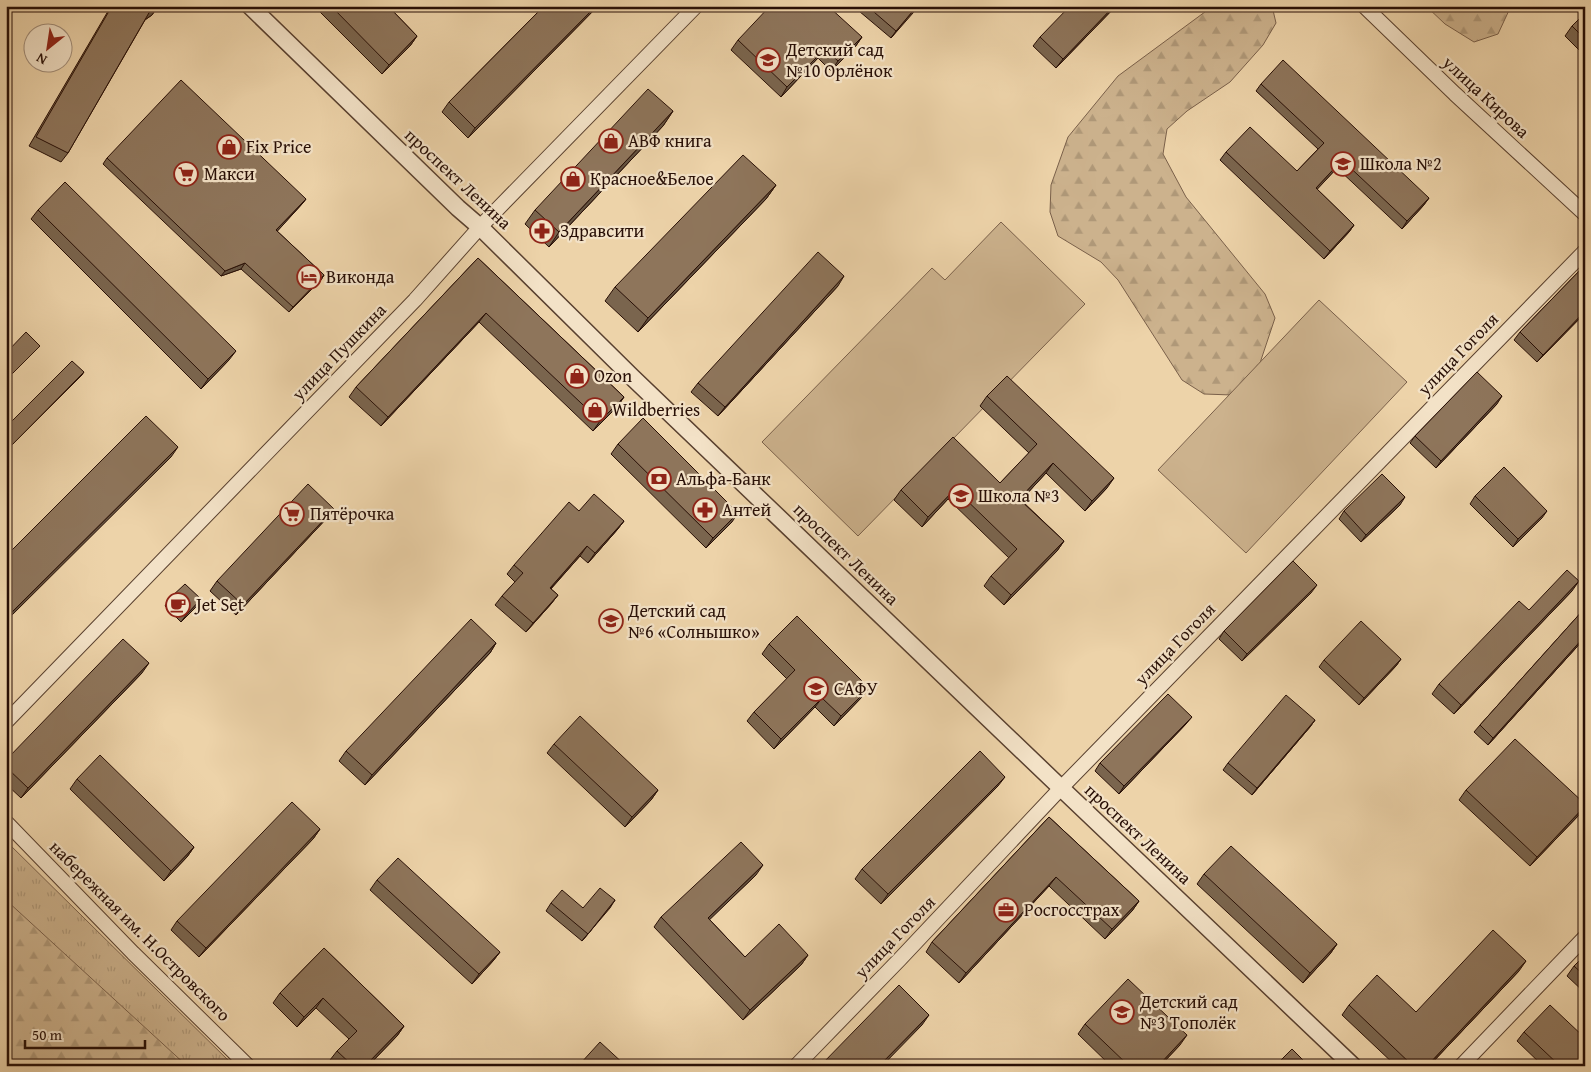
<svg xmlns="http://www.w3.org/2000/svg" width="1591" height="1072" font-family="'Gentium Book Plus',serif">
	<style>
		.grass { fill: url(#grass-tufts); stroke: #7a604a }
		.forest { fill: url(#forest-firs); stroke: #7a604a }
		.pitch { fill: #ccb28d; stroke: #7a604a }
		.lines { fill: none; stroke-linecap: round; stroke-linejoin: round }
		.minor-casing { stroke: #59402f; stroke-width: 16 }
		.tertiary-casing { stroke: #59402f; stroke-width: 19 }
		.minor { stroke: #f3e2c7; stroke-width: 14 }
		.tertiary { stroke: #f3e2c7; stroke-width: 16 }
		.wall { fill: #7a654e; stroke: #280f06 }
		.shaded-wall { fill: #635240; stroke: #280f06 }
		.building { fill: #8e755b; stroke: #280f06 }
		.labels { text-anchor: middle; stroke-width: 4.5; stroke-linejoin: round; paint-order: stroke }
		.poi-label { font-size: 18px; fill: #280f06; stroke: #f3e2c7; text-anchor: start }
		.street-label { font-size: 18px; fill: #280f06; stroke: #f3e2c7 }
	</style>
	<defs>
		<pattern id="grass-tufts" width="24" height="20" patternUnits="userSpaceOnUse" patternTransform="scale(1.25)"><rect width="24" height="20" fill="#ccb28d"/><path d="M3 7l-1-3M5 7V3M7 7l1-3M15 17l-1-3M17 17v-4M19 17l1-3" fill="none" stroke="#af9878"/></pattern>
		<pattern id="forest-firs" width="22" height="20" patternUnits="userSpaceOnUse" patternTransform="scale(1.25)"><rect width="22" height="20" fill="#ccb28d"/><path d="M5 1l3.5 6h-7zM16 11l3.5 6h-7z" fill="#af9878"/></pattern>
	</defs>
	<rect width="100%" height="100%" fill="#edd3a9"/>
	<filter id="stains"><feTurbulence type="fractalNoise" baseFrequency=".004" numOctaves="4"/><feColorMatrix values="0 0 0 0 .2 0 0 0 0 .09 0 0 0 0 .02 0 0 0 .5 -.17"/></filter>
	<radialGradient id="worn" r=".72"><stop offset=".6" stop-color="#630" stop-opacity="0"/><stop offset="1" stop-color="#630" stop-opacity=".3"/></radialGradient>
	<path class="grass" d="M6,841L234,1066H6Z"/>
	<path class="forest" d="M1213,6H1272L1276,23L1263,45L1230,82L1187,111L1167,129L1163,154L1186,197L1265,294L1275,318L1253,384L1232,395L1204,394L1182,380L1118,280L1101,262L1058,236L1050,212L1051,185L1068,137L1118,76Z
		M1426,6H1511L1498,34L1474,42L1445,24Z
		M6,900L187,1066H6Z"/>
	<path class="pitch" d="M1001,222L1085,304L858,536L762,442L932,268L945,280Z
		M1319,300L1407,382L1246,553L1158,470Z"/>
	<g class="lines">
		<g class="minor-casing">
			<path id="minor" d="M1364,6L1455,94L1585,214
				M6,722L415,300L480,227L696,6
				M6,822L133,953L248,1066
				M796,1066L900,959L1061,788L1585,251
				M1461,1066L1585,937"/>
		</g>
		<g class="tertiary-casing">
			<path id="tertiary" d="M250,6L458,208L480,227L632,377L1061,788L1353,1066"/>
		</g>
		<use href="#minor" class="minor"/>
		<use href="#tertiary" class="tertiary"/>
	</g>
	<path class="wall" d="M111,6H158L152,15L145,20L68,153L61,162L29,146Z
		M314,6H388L417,36L410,46L382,74Z
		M544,6H598L468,138L442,112L449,102Z
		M853,6H917L891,38Z
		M1116,6L1056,68L1033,46L1040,37Z
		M1585,13V48L1581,52L1565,36L1572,26Z
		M862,37L855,47L831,71L818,58L781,97L731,50L738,40Z
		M1261,84L1429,198L1423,206L1402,229L1337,168L1317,189L1354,225L1349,232L1324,259L1220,160L1226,152L1297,171L1318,149L1256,91Z
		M673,111L663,126L549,247L525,224L535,210Z
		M107,158L306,199L302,204L277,231L324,275L321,280L289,312L241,269L221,276L103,164Z
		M776,185L766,199L638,332L605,301L615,287Z
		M38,210L229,360L201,389L31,219Z
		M478,258L624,397L617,407L593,431L479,322L381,426L349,397L356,387Z
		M1585,265V313L1537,362L1514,340L1520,332Z
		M838,286L718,416L691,392L698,383Z
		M987,396L1107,488L1085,511L1046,473L1021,500L1064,541L1057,551L1004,605L984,586L991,576L1009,558L948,499L922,527L894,500L901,490L1000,483L1029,453L980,406Z
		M1497,404L1436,468L1410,443L1415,436Z
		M618,444L732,522L706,548L611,454Z
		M1475,496L1542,518L1513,547L1470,504Z
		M1400,505L1361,542L1339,519L1344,511Z
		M334,509L327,518L236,615L210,591L217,581Z
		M579,511L624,521L617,530L588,563L580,556L551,589L558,595L551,604L526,632L495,605L502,596L515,582L507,574L514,565Z
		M1572,591L1454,714L1432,694L1439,684L1529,610Z
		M1311,593L1242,661L1219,639L1224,631Z
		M170,598L201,599L196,607L181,622L165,606Z
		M1585,608V638L1488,745L1474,732L1480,725Z
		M496,643L490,653L365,785L339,761L346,751Z
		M769,644L869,688L862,697L834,726L815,707L774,749L747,721L754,712L787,679L762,654Z
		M1401,659L1396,666L1359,705L1319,667L1324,660Z
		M142,673L21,798L6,784V760Z
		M1315,720L1310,727L1252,795L1223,770L1228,763Z
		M1186,724L1119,794L1095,771L1100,763Z
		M554,744L658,790L651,800L625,827L547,753Z
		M77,779L194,847L187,857L164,881L70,789Z
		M998,786L881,904L855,879L862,869Z
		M1466,790L1585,806L1579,815L1530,866L1459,800Z
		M1049,817L1139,901L1132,911L1105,939L1049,886L959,983L926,952L932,942Z
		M320,829L313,839L199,957L171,930L177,921Z
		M1204,874L1337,944L1330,954L1303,983L1197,884Z
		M756,875L709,919L745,957L808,955L801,965L743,1020L654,927L661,917Z
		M377,880L500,952L493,961L472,984L370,890Z
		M615,900L582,941L546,911L551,903L583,908Z
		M324,948L404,1026L397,1036L368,1066H336L330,1060L337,1051L349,1039L316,1008L297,1027L273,1003L280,993Z
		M1585,955V993L1567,976L1574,966Z
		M1519,971L1429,1066H1396L1342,1015L1349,1005L1416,1012Z
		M1085,1024L1180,1045L1160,1066H1111L1078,1034Z
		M1524,1032L1585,1066H1543L1517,1041Z"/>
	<path class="shaded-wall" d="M158,6L152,15L143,21L150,11Z
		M596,6H598L468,138L475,128Z
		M917,6L913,13L891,38L896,31Z
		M1114,6H1116L1056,68L1063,59Z
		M417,36L410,46L382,74L389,65Z
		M862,37L855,47L831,71L838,61Z
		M825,49L818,58L781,97L787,87Z
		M673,111L663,126L549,247L559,232Z
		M1342,160L1337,168L1311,196L1316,188Z
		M776,185L766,199L638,332L648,318Z
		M1429,198L1423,206L1402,229L1407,221Z
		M306,199L302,204L273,236L276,230Z
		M1354,225L1349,232L1324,259L1330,251Z
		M245,263L241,269L221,276L225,271Z
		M324,275L321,280L289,312L293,307Z
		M844,276L838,286L718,416L725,407Z
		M1585,311V313L1537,362L1543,355Z
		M486,313L479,322L381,426L388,417Z
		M236,351L229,360L201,389L208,379Z
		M84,372L82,375L6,451Z
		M1502,396L1497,404L1436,468L1441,461Z
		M624,397L617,407L593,431L600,421Z
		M178,447L171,457L6,621V618Z
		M1053,463L1046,473L1013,509L1019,499Z
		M1114,478L1107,488L1085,511L1092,501Z
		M955,489L948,499L922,527L928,517Z
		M1405,497L1400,505L1361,542L1366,535Z
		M334,509L327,518L236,615L243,605Z
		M1547,511L1542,518L1513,547L1518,539Z
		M738,513L732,522L706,548L713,538Z
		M624,521L617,530L588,563L595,553Z
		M1064,541L1057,551L1004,605L1011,595Z
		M587,546L580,556L543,597L550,588Z
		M1579,581L1572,591L1454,714L1461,705Z
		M1317,585L1311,593L1242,661L1247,654Z
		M558,595L551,604L526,632L533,623Z
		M201,599L196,607L181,622L187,614Z
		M1585,636V638L1488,745L1493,738Z
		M496,643L490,653L365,785L372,775Z
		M1401,659L1396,666L1359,705L1364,698Z
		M149,663L142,673L21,798L28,788Z
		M869,688L862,697L834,726L841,716Z
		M822,698L815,707L774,749L781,739Z
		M1192,717L1186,724L1119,794L1124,786Z
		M1315,720L1310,727L1252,795L1257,788Z
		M1005,777L998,786L881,904L888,894Z
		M658,790L651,800L625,827L632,817Z
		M1585,806L1579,815L1530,866L1537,857Z
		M320,829L313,839L199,957L206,948Z
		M194,847L187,857L164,881L171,871Z
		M763,865L756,875L701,928L708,918Z
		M1056,877L1049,886L959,983L966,973Z
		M615,900L610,908L582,941L588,934Z
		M1139,901L1132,911L1105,939L1112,929Z
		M1337,944L1330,954L1303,983L1310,973Z
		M500,952L493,961L472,984L479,974Z
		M808,955L801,965L743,1020L750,1010Z
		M1526,961L1519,971L1429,1066H1427Z
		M323,998L316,1008L297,1027L304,1017Z
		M929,1015L922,1025L882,1066H879Z
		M404,1026L397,1036L368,1066H365Z
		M1187,1035L1180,1045L1160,1066H1158Z"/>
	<path class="building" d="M112,6H158L150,11L68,153L36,137Z
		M331,6H388L417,36L389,65Z
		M544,6H596L475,128L449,102Z
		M770,6H828L862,37L838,61L825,49L787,87L738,40Z
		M867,6H917L896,31Z
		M1070,6H1114L1063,59L1040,37Z
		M1585,13V39L1572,26Z
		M1283,60L1429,198L1407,221L1342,160L1316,188L1354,225L1330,251L1226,152L1250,127L1297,171L1324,143L1261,84Z
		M181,80L306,199L276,230L324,275L293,307L245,263L225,271L107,158Z
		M648,89L673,111L559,232L535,210Z
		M743,155L776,185L648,318L615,287Z
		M65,182L236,351L208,379L38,210Z
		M818,252L844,276L725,407L698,383Z
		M478,258L624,397L600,421L486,313L388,417L356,387Z
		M1585,265V311L1543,355L1520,332Z
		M26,332L40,346L6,380V353Z
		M72,361L84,372L6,451V427Z
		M1477,372L1502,396L1441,461L1415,436Z
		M1007,376L1114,478L1092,501L1053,463L1019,499L1064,541L1011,595L991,576L1017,549L955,489L928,517L901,490L953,437L1000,483L1037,444L987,396Z
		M146,416L178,447L6,618V556Z
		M643,418L738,513L713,538L618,444Z
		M1504,467L1547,511L1518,539L1475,496Z
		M1382,474L1405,497L1366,535L1344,511Z
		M308,484L334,509L243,605L217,581Z
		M594,494L624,521L595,553L587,546L550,588L558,595L533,623L502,596L523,573L514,565L569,502L579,511Z
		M1293,561L1317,585L1247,654L1224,631Z
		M1567,570L1579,581L1461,705L1439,684L1519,601L1529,610Z
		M185,584L201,599L187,614L170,598Z
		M1585,608V636L1493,738L1480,725Z
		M797,616L869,688L841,716L822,698L781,739L754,712L795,670L769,644Z
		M471,619L496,643L372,775L346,751Z
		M1361,621L1401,659L1364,698L1324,660Z
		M123,639L149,663L28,788L6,767V760Z
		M1168,694L1192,717L1124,786L1100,763Z
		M1286,695L1315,720L1257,788L1228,763Z
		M580,716L658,790L632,817L554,744Z
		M1515,739L1585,804V806L1537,857L1466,790Z
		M980,751L1005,777L888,894L862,869Z
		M100,755L194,847L171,871L77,779Z
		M292,802L320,829L206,948L177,921Z
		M1049,817L1139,901L1112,929L1056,877L966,973L932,942Z
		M741,842L763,865L708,918L745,957L779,924L808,955L750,1010L661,917Z
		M1231,846L1337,944L1310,973L1204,874Z
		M398,858L500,952L479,974L377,880Z
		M600,888L615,900L588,934L551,903L562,890L583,908Z
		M1493,930L1526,961L1427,1066H1413L1349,1005L1377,975L1416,1012Z
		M324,948L404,1026L365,1066H353L337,1051L357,1031L323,998L304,1017L280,993Z
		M1585,955V976L1574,966Z
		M1128,979L1187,1035L1158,1066H1129L1085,1024Z
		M899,985L929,1015L879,1066H820Z
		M1550,1005L1585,1038V1066H1560L1524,1032Z
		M600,1042L626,1066H582L580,1064Z
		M1292,1049L1309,1066H1275Z"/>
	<defs>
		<g id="school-ring" transform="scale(1.25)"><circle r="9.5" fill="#f3e2c7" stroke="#8f2418" stroke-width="1.5"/><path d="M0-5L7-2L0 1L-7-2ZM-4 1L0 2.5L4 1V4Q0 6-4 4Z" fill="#8f2418"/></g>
		<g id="shop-ring" transform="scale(1.25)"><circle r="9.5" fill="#f3e2c7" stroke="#8f2418" stroke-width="1.5"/><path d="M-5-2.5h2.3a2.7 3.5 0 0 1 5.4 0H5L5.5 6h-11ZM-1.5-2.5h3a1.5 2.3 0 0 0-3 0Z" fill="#8f2418"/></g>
		<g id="supermarket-ring" transform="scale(1.25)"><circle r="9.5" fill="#f3e2c7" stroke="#8f2418" stroke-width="1.5"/><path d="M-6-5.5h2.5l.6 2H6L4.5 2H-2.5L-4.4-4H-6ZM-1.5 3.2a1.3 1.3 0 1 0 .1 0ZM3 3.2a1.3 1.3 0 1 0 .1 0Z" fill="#8f2418"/></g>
		<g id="pharmacy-ring" transform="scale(1.25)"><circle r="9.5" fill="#f3e2c7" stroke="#8f2418" stroke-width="1.5"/><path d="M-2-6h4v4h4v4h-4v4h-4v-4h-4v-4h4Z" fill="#8f2418"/></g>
		<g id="hotel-ring" transform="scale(1.25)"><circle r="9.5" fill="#f3e2c7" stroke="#8f2418" stroke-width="1.5"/><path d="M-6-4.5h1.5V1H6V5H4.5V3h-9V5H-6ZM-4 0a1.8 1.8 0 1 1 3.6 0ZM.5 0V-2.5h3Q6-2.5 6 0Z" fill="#8f2418"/></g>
		<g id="bank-ring" transform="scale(1.25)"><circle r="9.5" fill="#f3e2c7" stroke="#8f2418" stroke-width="1.5"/><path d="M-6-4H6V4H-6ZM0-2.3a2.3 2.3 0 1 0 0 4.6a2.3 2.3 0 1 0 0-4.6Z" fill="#8f2418"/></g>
		<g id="cafe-ring" transform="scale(1.25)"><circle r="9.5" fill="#f3e2c7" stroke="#8f2418" stroke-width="1.5"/><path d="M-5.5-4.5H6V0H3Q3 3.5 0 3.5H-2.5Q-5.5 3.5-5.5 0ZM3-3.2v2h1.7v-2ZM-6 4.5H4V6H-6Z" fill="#8f2418"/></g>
		<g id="university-ring" transform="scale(1.25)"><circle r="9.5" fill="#f3e2c7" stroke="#8f2418" stroke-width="1.5"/><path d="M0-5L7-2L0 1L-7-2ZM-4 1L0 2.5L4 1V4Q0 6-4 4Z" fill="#8f2418"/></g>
		<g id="office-ring" transform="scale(1.25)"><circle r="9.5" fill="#f3e2c7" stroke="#8f2418" stroke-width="1.5"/><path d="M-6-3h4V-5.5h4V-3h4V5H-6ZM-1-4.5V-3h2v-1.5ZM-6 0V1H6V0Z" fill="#8f2418"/></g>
	</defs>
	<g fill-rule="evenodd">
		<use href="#school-ring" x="768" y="60"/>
		<use href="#shop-ring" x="611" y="141"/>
		<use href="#shop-ring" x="229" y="147"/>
		<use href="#school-ring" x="1343" y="164"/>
		<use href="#supermarket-ring" x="186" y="174"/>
		<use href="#shop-ring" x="573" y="179"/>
		<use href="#pharmacy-ring" x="542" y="231"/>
		<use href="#hotel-ring" x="309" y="277"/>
		<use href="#shop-ring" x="577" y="376"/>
		<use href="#shop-ring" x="595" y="410"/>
		<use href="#bank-ring" x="659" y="479"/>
		<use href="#school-ring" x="961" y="496"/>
		<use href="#pharmacy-ring" x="705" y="510"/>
		<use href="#supermarket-ring" x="292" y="514"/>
		<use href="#cafe-ring" x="178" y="605"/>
		<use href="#school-ring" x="611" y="621"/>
		<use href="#university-ring" x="816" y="689"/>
		<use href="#office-ring" x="1006" y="910"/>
		<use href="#school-ring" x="1122" y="1012"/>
	</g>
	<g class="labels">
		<g class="poi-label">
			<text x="786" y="56">Детский сад<tspan x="786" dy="21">№10 Орлёнок</tspan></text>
			<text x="628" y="147">АВФ книга</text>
			<text x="246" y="153">Fix Price</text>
			<text x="1360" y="170">Школа №2</text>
			<text x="204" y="180">Макси</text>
			<text x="590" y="185">Красное&amp;Белое</text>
			<text x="560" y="237">Здравсити</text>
			<text x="326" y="283">Виконда</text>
			<text x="594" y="382">Ozon</text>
			<text x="612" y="416">Wildberries</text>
			<text x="676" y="485">Альфа-Банк</text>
			<text x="978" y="502">Школа №3</text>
			<text x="722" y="516">Антей</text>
			<text x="310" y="520">Пятёрочка</text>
			<text x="196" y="611">Jet Set</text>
			<text x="628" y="617">Детский сад<tspan x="628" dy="21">№6 «Солнышко»</tspan></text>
			<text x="834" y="695">САФУ</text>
			<text x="1024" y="916">Росгосстрах</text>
			<text x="1140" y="1008">Детский сад<tspan x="1140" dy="21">№3 Тополёк</tspan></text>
		</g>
		<g class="street-label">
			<text transform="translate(1486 97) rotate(43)" y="6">улица Кирова</text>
			<text transform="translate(458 179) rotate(43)" y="6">проспект Ленина</text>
			<text transform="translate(339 352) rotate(-46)" y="6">улица Пушкина</text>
			<text transform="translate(1458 354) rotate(-46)" y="6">улица Гоголя</text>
			<text transform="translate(846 554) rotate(44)" y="6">проспект Ленина</text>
			<text transform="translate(1175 644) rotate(-46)" y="6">улица Гоголя</text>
			<text transform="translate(1138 834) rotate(43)" y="6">проспект Ленина</text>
			<text transform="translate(140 931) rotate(45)" y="6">набережная им. Н.Островского</text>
			<text transform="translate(895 937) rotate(-46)" y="6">улица Гоголя</text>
		</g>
	</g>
	<rect width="1591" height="1072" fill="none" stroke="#edd3a9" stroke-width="25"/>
	<rect x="8" y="8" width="1576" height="1057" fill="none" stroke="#280f06" stroke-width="2.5"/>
	<rect x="12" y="12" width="1566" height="1047" fill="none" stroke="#280f06"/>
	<g transform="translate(48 48) rotate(210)"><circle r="24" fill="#f3e2c7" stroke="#a28e7a"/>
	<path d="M0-4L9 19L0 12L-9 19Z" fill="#8f2418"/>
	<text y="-8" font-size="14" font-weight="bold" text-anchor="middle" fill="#280f06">N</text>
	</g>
	<path d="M25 1040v8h120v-8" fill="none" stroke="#280f06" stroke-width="2.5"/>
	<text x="32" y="1040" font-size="15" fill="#280f06" stroke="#f3e2c7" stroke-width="4" paint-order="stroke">50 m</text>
	<rect width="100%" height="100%" filter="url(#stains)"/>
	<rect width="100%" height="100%" fill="url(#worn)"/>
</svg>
